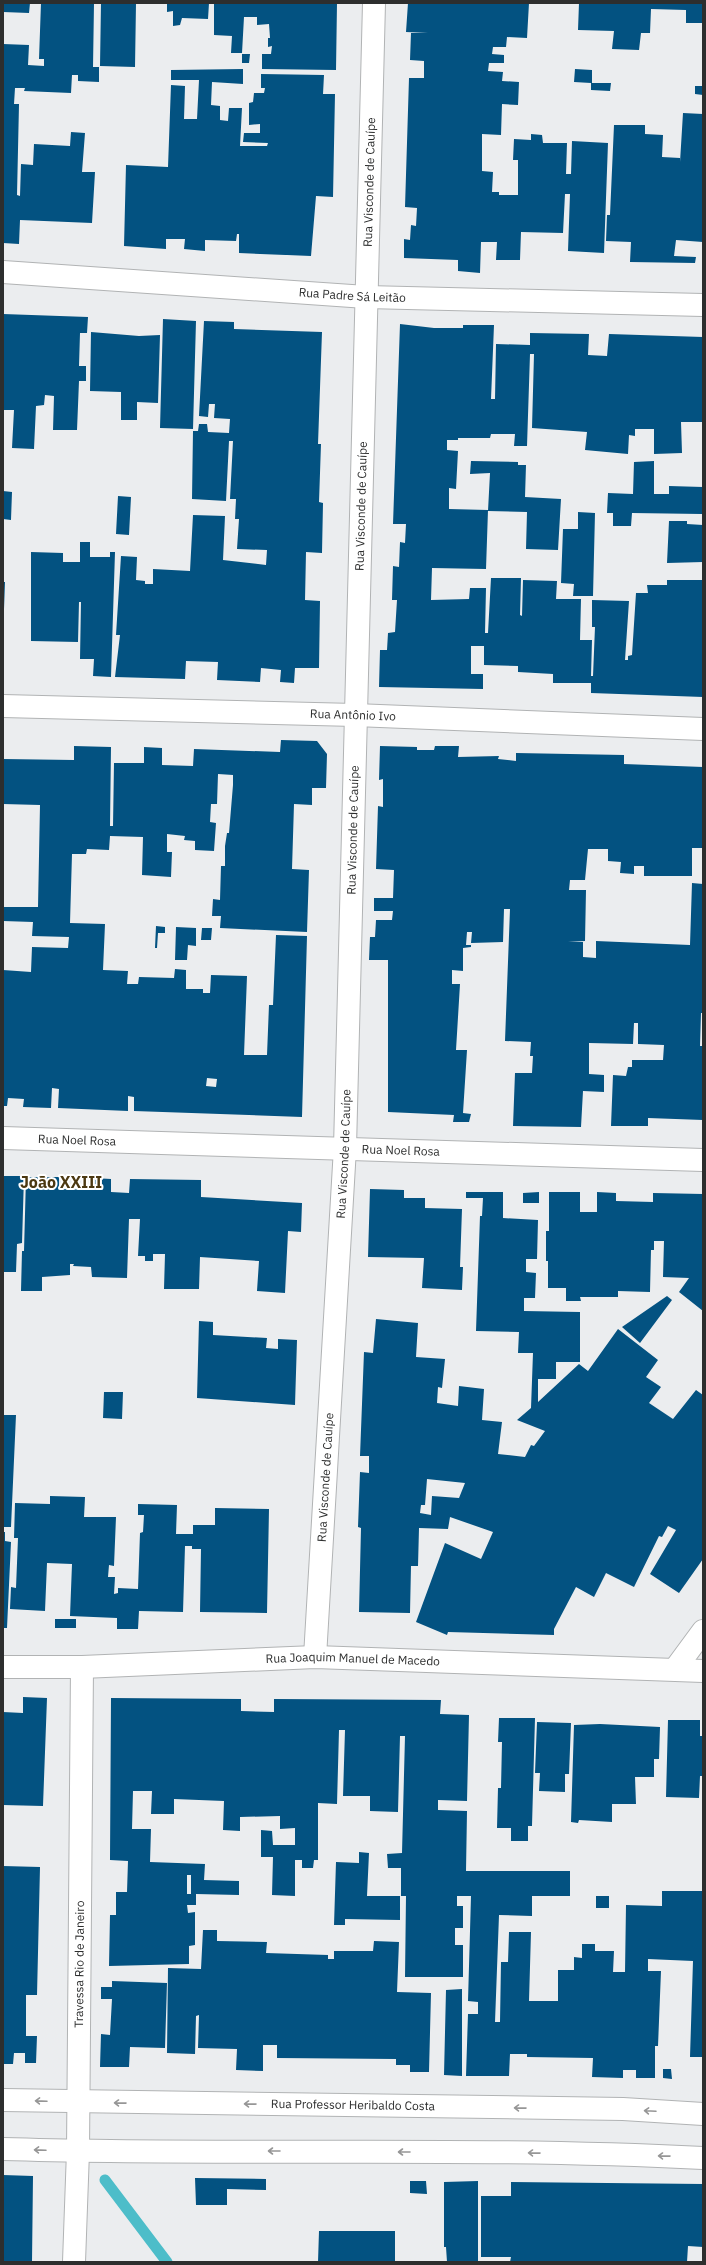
<svg xmlns="http://www.w3.org/2000/svg" width="706" height="2265" font-family="'IBM Plex Sans',sans-serif">
	<style>
		.lines { fill: none; stroke-linecap: round; stroke-linejoin: round }
		.stream { stroke: #4dbdc9; stroke-width: 11 }
		.building { fill: #035281; fill-rule: evenodd }
		.minor-casing { stroke: #b1b3b4; stroke-width: 24 }
		.primary-casing { stroke: #b1b3b4; stroke-width: 24 }
		.minor { stroke: #fff; stroke-width: 22 }
		.primary { stroke: #fff; stroke-width: 22 }
		.oneway { stroke: #969696 }
		.labels { text-anchor: middle; stroke-width: 4; stroke-linejoin: round; paint-order: stroke }
		.street-label { font-size: 12px; fill: #2d2e2e; stroke: #fff }
		.district-label { font-size: 16px; font-weight: bold; fill: #4b3811; stroke: #fff }
	</style>
	<rect width="100%" height="100%" fill="#ebedef"/>
	<g class="lines">
		<path class="stream" d="M105,2180L167,2262"/>
	</g>
	<path class="building" d="M3,3H30L29,13L3,12Z
		M41,3H94L93,67H99V82L78,81V75H72L71,93L24,91L25,88H15L14,104H19L17,195L20,196L21,164L33,165L34,144L70,146L71,132L85,133L82,172H95L92,223L20,220L19,244L3,243V44L29,45L28,65L44,66V59H39Z
		M101,3H136L135,67L100,66Z
		M167,3H209L208,19L182,18L180,25L173,26V11L167,12Z
		M217,3H337L336,70L262,69V54H271L272,46L268,47V38H270L269,24L257,25V17H244L242,53H231L232,36L214,35V4Z
		M408,3H529L527,38L507,37L506,47H493L492,54L504,55V63H489L488,71L503,72L502,81L519,82L518,105L502,104L501,135L482,134V171L493,172L492,192H499V195H518V160H513L514,139L531,140V134L542,135L543,143H567L566,174H571L572,141L608,143L604,253L568,251L570,194H565L563,233L521,232L520,260H496L497,242H481L480,273L458,271V260L404,258V239L410,240L411,225L416,226L417,208L405,207L409,78H424V61L410,60L411,33H428L406,32Z
		M579,3H703V23H686V10L651,9L650,33H641L639,50L612,49L614,31L578,30Z
		M242,54H250L249,63H242Z
		M243,69V84L212,82L211,105L220,106V120L228,121L229,108H242L240,146H267L268,143L243,142L244,133H260V124L249,125V103L253,102L254,93H264L265,88H261V74L324,75L323,94H335L333,197L316,196L311,256L239,253V234H237L236,241L205,240V251L184,249L185,239H166V249L124,246L126,165L168,167L171,85L185,86L184,119H197L199,80H171V70Z
		M575,69L592,70V83H611L610,91L591,90V83L574,82Z
		M695,86H703V95L695,94Z
		M683,113L703,114V242L676,240L674,256L696,257L695,263L630,262L631,242L606,241L607,215H610L614,125H645V134L663,135L662,157L680,158V162Z
		M3,314L88,317L87,333H80L79,366H86V381H79L77,430H53L54,396L45,395L44,405L36,406L34,449L12,448L14,410H3Z
		M163,319L196,321L193,429L160,428Z
		M204,321L234,322V329L322,332L318,444H321L319,502L323,503L322,553L306,552L305,600L320,601L319,668H295L294,683L280,682L281,670L261,668L260,682L217,680L218,662L186,661L185,679L115,677L120,635H116L121,556L137,557L136,580L145,581V584H153V569L190,571L193,515L225,516L223,560L266,565L267,550L237,549L239,519H235L236,499H230L233,441H229L226,501L192,499L193,431H198L199,424H207L208,432L229,433L230,419L214,418L215,404H209L208,417L199,416Z
		M400,324L434,328H463V325H494L491,399H495L496,344L530,345V333L589,334L588,355L607,356L609,334L703,337V422H681L682,453L654,454V429H635V436L629,435L628,454L585,450L587,432L532,428L534,354H530L527,446H514L515,434H491L490,438H458V440H447V450L458,451L456,489L449,488V509L488,510L486,569L432,568L431,600L469,599L470,588H486L485,633H488L491,578H521L520,615L522,616L523,580L557,581L556,599H581L580,640H592L591,676H593L595,627H592V600L629,601L625,660H628V656L632,655L636,593H648L647,585H667V580H703V697L591,693V683H553V674L518,672V666L484,665V646H471V674H483V689L379,687L380,650H387L388,633L395,632L397,600H392L393,566L399,567L400,542L405,543L406,524H393Z
		M91,332L139,336L160,335L158,403L137,402V420H121V392L90,391Z
		M471,461L518,462V465H526L525,497L561,499L558,550L526,549L527,512L488,511L490,473L470,474Z
		M654,461V494H669V486L703,487L702,514L632,513L631,526H613V513H607L608,493L633,494L634,462Z
		M3,491L12,492L11,520L3,519Z
		M118,496L131,497L129,535L116,534Z
		M578,512L595,513L593,596H573L574,584L561,583L563,529H578Z
		M669,521H687V524L703,525V562L667,563Z
		M80,542H90V557H110V552H115L111,677L93,676L94,659H80L81,602H79L78,642L31,641V552L63,553V562H80Z
		M3,582H5L4,609H3Z
		M281,740L317,741L327,754L326,788H312V805L294,804L292,869L309,870L307,932L220,928L221,916H212L213,899L220,900L221,866H225V846L227,833H229L233,785V775L218,774L217,804H211L210,822L216,823L214,851L195,850V841L184,840L185,836L167,834V852H172L171,877L142,875L143,837L110,836L109,850L87,849L86,854H72L70,923L105,924L103,970L128,971L127,984H138L139,977L174,978L175,969L186,970V989H203V993H210L211,975L247,976L244,1055H267L269,1005H273L276,935L307,936L302,1117L134,1111V1097L128,1096V1111L58,1108L59,1089L52,1088L51,1108L23,1107L24,1099L8,1098L7,1106H3V970L31,972L32,947L68,948L69,937L32,936L33,922L3,921V907H38L40,805L3,804V759L74,760V746L111,747L110,826H113L114,763H144V747L162,748V765L193,766L194,749L280,752ZM207,1078L217,1079L216,1087L206,1086Z
		M380,746L417,747V750H434L435,746H459L458,757L499,756L498,759L516,761V753L624,755V764L703,767V848H692V876H644V866H634V874L620,873L621,862L608,861V849H588L585,880H570L569,890H586L585,941L568,942H583V957L596,958V941L690,945L692,883L703,884V1013H701L700,1046H703V1120L648,1118V1126H611L613,1075L626,1076L628,1067H632V1060H663L664,1045L638,1044V1023H634L633,1044L589,1043V1074L604,1075V1092L583,1091L581,1127L513,1126L515,1073H532L533,1056H530L531,1042L505,1041L510,909H504L503,942L471,943L472,932H467L466,945H471V947L463,948V971L452,970V984H460L456,1050H467L463,1113L471,1114L469,1122H453L454,1115L388,1112V960H369L370,937H375L376,920H392L393,911H374V898H393L394,870L376,869L378,806L383,807V779L379,780Z
		M156,926L165,927V933H158L157,948H155Z
		M176,927L196,928V946L188,945L187,960H175Z
		M202,928H212L211,940H201Z
		M3,1176H24L22,1243L17,1244L16,1272H3Z
		M26,1177H59V1189L93,1190V1178L111,1179V1192L129,1193L130,1179L201,1180V1197L302,1203L301,1232L288,1231L285,1293L257,1291L259,1261L200,1257L199,1289H164L165,1254H153V1261H145V1256H138L140,1219H129L127,1278L92,1277L91,1267L73,1266L74,1264H70V1275L42,1277V1291H21L22,1251H24Z
		M370,1189L404,1190V1198H425V1208L462,1209L460,1267H463L462,1290L422,1288L424,1258L368,1257Z
		M466,1192H503V1218L538,1220L537,1259H526V1272L536,1273L535,1298H524V1311L580,1312V1362H556V1379H538V1402L579,1364L588,1371L618,1329L658,1360L646,1377L661,1387L649,1403L673,1419L696,1390L703,1395V1559L679,1593L650,1574L676,1530L668,1526L662,1537L659,1536L634,1587L606,1573L594,1597L576,1587L554,1629V1635L448,1632L447,1635L416,1622L445,1543L481,1559L493,1532L450,1517L448,1529L419,1528L418,1566H411L410,1613L359,1612L361,1528L358,1527L360,1472L369,1473V1456H360L364,1352L373,1353L376,1319L418,1323L416,1357L445,1359L442,1388L438,1387L437,1403L458,1406L459,1386L484,1389L482,1420L502,1422L498,1454L525,1457L531,1445L534,1446L545,1431L517,1420L531,1408L533,1353H518L519,1332L476,1331L480,1216H482L483,1198H466ZM427,1479L465,1483L459,1498L432,1496L431,1515L420,1513L421,1505H425Z
		M539,1192V1203H523V1193Z
		M549,1192H580V1212H597V1192L616,1193V1201L653,1202V1193L703,1194V1311L679,1292L689,1278L663,1277L664,1241H654V1250H651L650,1292L618,1291V1297H580L581,1301H566V1288H548V1261H546V1231H549Z
		M667,1296L672,1300L640,1343L622,1327Z
		M199,1321L213,1322V1335L267,1338L266,1348L278,1349V1339L297,1340L295,1405L197,1398Z
		M104,1392H123L122,1419L103,1418Z
		M3,1415H16L11,1527H3Z
		M50,1496L85,1497L84,1517H116L114,1566L109,1565L108,1577H115L114,1594L118,1593V1588L138,1589L140,1533L143,1532L144,1515H138V1504L177,1505L176,1534H193V1525H215V1508L269,1509L267,1613L200,1612L201,1549H192V1546H185L183,1612L139,1611L138,1629H117V1618L70,1616L72,1564L47,1563L45,1611L10,1609L11,1587L16,1588L18,1538H14L15,1503L50,1504Z
		M3,1532H5V1541L11,1542L7,1628H3Z
		M55,1619H76V1628H55Z
		M23,1697L47,1698L43,1806L3,1805V1712L23,1713Z
		M111,1698L241,1699V1711L274,1712V1699L441,1700L440,1714L469,1715L467,1801L438,1800V1810L467,1811L466,1871H570V1896H532V1916L499,1915L495,2022H500L501,1962H508L509,1932H531L529,2001H558V1970H574V1957L582,1958V1944H595V1951H614L613,1972H625L626,1905L662,1906V1891H703V2057H690L693,1961L648,1959V1971H661L658,2046H655V2078H636V2070H623V2078L592,2077L593,2058L527,2057V2054H510L509,2076H466L468,2014H478V2002L468,2001L471,1896H457V1906H463V1928H455V1945H463V1977H405L406,1896H401V1868H388L387,1854L402,1853L405,1736H400L398,1812L370,1811V1796H343L345,1730H339L337,1804L318,1803V1860H314L313,1868H302V1860H295V1896L272,1895L273,1857H261V1830L272,1831L273,1845H295V1828L280,1829V1816L240,1817V1831L223,1830L224,1801L174,1799V1814H151L152,1791H133L132,1829H151L150,1862L205,1864L204,1880L239,1881V1895L196,1894V1905H187L188,1913L195,1912V1945L189,1946V1964L109,1966L110,1915H116V1892H127L128,1861L110,1860ZM187,1875H191V1894H187Z
		M499,1718H535L532,1826H528V1841H511V1828H497L498,1788H501L502,1742H498Z
		M668,1720H700V1736H703V1776H700L699,1798L666,1797Z
		M537,1722L571,1723L569,1774H565V1792L539,1791L540,1773H535Z
		M600,1724L660,1727L659,1759H654V1777H635L636,1804H612V1822L579,1820L578,1823L571,1822L574,1725Z
		M359,1852L369,1853L367,1896H400V1920L345,1919V1925H334L336,1862L359,1863Z
		M3,1866L40,1867L37,1995H26V2036H37L36,2063H25V2053H14L13,2064H3Z
		M596,1896H609V1908H596Z
		M203,1930H217V1941L267,1942L266,1953L328,1955V1959H334V1951H373L374,1941L399,1942L397,1992L431,1993L429,2072H410V2065H396V2059L277,2058V2045H263V2071L236,2070L237,2049L198,2048L199,2015L196,2016L195,2054L167,2053L168,1968L201,1969Z
		M112,1981L167,1983L165,2048L130,2047L129,2067H100L101,2034L110,2035L112,1999H101V1987H112Z
		M462,1989V2076L444,2075L446,1990Z
		M663,2069H671L672,2079L663,2078Z
		M3,2175L33,2176L32,2262H3Z
		M195,2178L266,2179V2190L227,2189V2205H196Z
		M410,2181H426L427,2194L410,2193Z
		M478,2181V2262H447L446,2247H444V2182Z
		M511,2182L703,2184V2247L688,2246L687,2262H510L511,2257H481V2196H511Z
		M319,2231H395V2262H318Z"/>
	<g class="lines">
		<g class="minor-casing">
			<g id="minor">
				<path id="s1" d="M3,272L366,297L703,305"/>
				<path id="s2" d="M3,706L355,715L703,729"/>
				<path id="s3" d="M3,1138L703,1160"/>
				<path id="s4" d="M315,1657L345,1148L374,3"/>
				<path id="s5" d="M3,1667H82L315,1657L703,1671"/>
				<path d="M675,1669L703,1631"/>
				<path id="s6" d="M74,2262L78,2151L82,1667"/>
			</g>
		</g>
		<g class="primary-casing">
			<g id="primary">
				<path id="s7" d="M3,2100L623,2109L703,2114"/>
				<path d="M3,2149C236,2156 470,2146 703,2158"/>
			</g>
		</g>
		<use href="#minor" class="minor"/>
		<use href="#primary" class="primary"/>
	</g>
	<defs><path id="oneway-shaft" d="M-6 0H5M1.5-3L5.5 0L1.5 3" fill="none" stroke-width="1.6" stroke-linecap="round" stroke-linejoin="round"/></defs>
	<g class="oneway">
		<use href="#oneway-shaft" transform="translate(41 2101) rotate(-178)"/>
		<use href="#oneway-shaft" transform="translate(120 2103) rotate(-179)"/>
		<use href="#oneway-shaft" transform="translate(250 2104) rotate(-179)"/>
		<use href="#oneway-shaft" transform="translate(520 2108) rotate(-179)"/>
		<use href="#oneway-shaft" transform="translate(650 2111) rotate(-177)"/>
		<use href="#oneway-shaft" transform="translate(40 2150) rotate(-178)"/>
		<use href="#oneway-shaft" transform="translate(274 2151) rotate(-180)"/>
		<use href="#oneway-shaft" transform="translate(404 2152) rotate(-180)"/>
		<use href="#oneway-shaft" transform="translate(534 2153) rotate(-179)"/>
		<use href="#oneway-shaft" transform="translate(664 2156) rotate(-179)"/>
	</g>
	<g class="labels">
		<g class="street-label">
			<text dy="4" stroke="none"><textPath href="#s4" startOffset="1476">Rua Visconde de Cauípe</textPath></text>
			<text dy="4" stroke="none"><textPath href="#s1" startOffset="350">Rua Padre Sá Leitão</textPath></text>
			<text dy="4" stroke="none"><textPath href="#s4" startOffset="1152">Rua Visconde de Cauípe</textPath></text>
			<text dy="4" stroke="none"><textPath href="#s2" startOffset="350">Rua Antônio Ivo</textPath></text>
			<text dy="4" stroke="none"><textPath href="#s4" startOffset="828">Rua Visconde de Cauípe</textPath></text>
			<text dy="4" stroke="none"><textPath href="#s3" startOffset="74">Rua Noel Rosa</textPath></text>
			<text dy="4" stroke="none"><textPath href="#s3" startOffset="398">Rua Noel Rosa</textPath></text>
			<text dy="4" stroke="none"><textPath href="#s4" startOffset="504">Rua Visconde de Cauípe</textPath></text>
			<text dy="4" stroke="none"><textPath href="#s4" startOffset="180">Rua Visconde de Cauípe</textPath></text>
			<text dy="4" stroke="none"><textPath href="#s5" startOffset="350">Rua Joaquim Manuel de Macedo</textPath></text>
			<text dy="4" stroke="none"><textPath href="#s6" startOffset="298">Travessa Rio de Janeiro</textPath></text>
			<text dy="4" stroke="none"><textPath href="#s7" startOffset="350">Rua Professor Heribaldo Costa</textPath></text>
		</g>
		<g class="district-label">
			<text x="61" y="1188">João XXIII</text>
		</g>
	</g>
	<rect width="706" height="2265" fill="none" stroke="#2d2e2e" stroke-width="8"/>
</svg>
